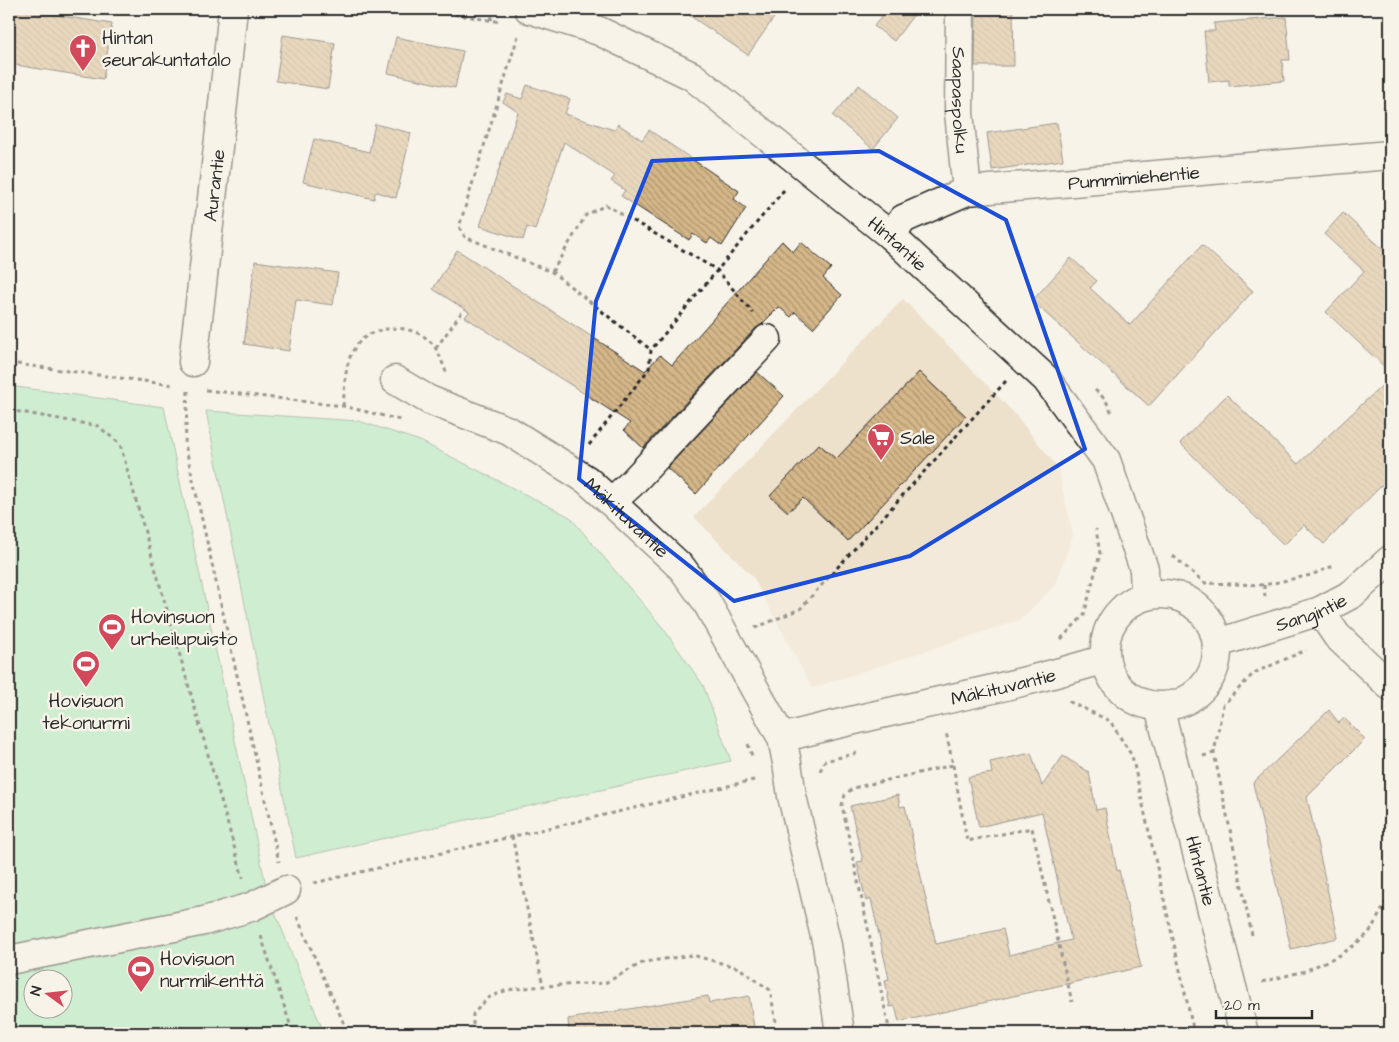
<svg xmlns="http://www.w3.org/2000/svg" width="1399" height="1042" font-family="'Architects Daughter',sans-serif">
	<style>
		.built { fill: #ede1cc }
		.green { fill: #9ee6b4; stroke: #648870; fill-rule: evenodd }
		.building { fill: url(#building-back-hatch); stroke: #2b2b2b }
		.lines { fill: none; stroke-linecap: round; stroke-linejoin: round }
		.minor-casing { stroke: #2b2b2b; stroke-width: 31 }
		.path { stroke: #2b2b2b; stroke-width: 3; stroke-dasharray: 4 4; stroke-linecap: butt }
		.minor { stroke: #f7f3e8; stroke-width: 28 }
		.marked { fill: none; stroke: #1d4ed8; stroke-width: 4; stroke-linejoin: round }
		.labels { text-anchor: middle; stroke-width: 5; stroke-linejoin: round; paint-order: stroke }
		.poi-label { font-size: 19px; fill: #2b2b2b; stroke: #f7f3e8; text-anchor: start }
		.street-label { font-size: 19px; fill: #2b2b2b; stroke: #f7f3e8 }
	</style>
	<defs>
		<pattern id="building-back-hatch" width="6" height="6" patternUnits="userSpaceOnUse" patternTransform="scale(1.25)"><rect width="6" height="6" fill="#d5b789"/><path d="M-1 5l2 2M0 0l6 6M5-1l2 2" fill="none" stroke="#ad9570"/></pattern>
	</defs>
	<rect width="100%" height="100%" fill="#f7f3e8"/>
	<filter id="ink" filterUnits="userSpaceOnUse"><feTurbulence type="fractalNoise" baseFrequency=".02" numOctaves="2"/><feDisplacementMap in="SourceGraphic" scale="10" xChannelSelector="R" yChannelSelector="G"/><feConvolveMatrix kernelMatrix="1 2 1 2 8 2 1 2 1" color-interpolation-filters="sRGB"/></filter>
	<g filter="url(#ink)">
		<path class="built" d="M903,299L1014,413L1058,468L1073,535L1056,584L1020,620L812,688L753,577L694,517Z"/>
		<path class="green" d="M9,386L164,407L268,895L324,1033H9ZM32,980H62V1010H32Z
			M206,411L359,421L420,441L570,517L663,628L703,685L731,761L296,858Z"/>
		<path class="building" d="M9,9H18L112,24L103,79L9,64Z
			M680,9H780L748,55Z
			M888,9H918L894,41L874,26Z
			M976,9H1013L1014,66H975Z
			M1286,17L1290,60H1282L1284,81L1229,86V80L1209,82L1204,31H1215L1214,23Z
			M283,35L335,43L328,89L276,81Z
			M396,37L463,51L455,88L388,73Z
			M527,85L570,99L565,114L614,130L618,124L642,140L649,130L739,191L734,199L746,208L722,246L711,238L707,243L693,234L689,240L664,224L621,196L625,190L611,181L615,176L564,142L535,230L527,227L523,240L480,226L518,112L503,102L507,94L522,99Z
			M859,85L898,118L873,149L833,116Z
			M1057,123L1063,160L992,170L987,133Z
			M375,124L411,133L396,198L377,192L375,193L374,199L303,182L314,139L369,152Z
			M1343,213L1384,250L1390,243V372L1326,312L1364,271L1324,234Z
			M782,241L793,252L801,242L831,268L823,278L842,295L813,328L795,312L791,317L779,307L761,325L756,328L643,448L624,430L630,423L465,317L469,312L433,289L457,250L645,371L660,355L672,365Z
			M1202,245L1253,291L1149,406L1032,301L1071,258L1097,281L1090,288L1130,325Z
			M255,261L338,273L333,305L296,300L289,351L244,344Z
			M757,372L784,396L696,494L667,468Z
			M919,372L966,416L848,541L803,498L788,512L770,496L819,444L836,459Z
			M1390,378V477L1324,544L1304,525L1284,545L1180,443L1227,395L1298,464Z
			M1329,710L1339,723L1344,718L1365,739L1307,797L1338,938L1291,949L1253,783Z
			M1031,753L1042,786L1063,756L1089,772L1096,810L1105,808L1117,871L1119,870L1141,967L899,1022L895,1006L890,1007L885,980L889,979L871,899L866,901L857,862L863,861L850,806L898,795L900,807L905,806L936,944L1003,929L1009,955L1071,940L1042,812L979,827L968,777L992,773L990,762Z
			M708,996L709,1003L749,996L755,1033H569L568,1019Z"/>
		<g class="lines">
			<g class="minor-casing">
				<g id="minor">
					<path id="s1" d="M529,9L599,31L692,76L891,236L1046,379L1106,460L1144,569L1145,595"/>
					<path id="s2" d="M960,9L959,113L967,191"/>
					<path id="s3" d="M891,236L903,219L967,191L1390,155"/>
					<path id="s4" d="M193,362L223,104L233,9"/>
					<path id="s5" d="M395,380L429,400L509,431L587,480L611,502L682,568L706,601L782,738"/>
					<path d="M611,502L631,484L767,339"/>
					<circle cx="1161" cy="650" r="56"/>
					<path d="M1320,611L1337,636L1390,686"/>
					<path id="s6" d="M1218,643L1320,611L1352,594L1390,560"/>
					<path id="s7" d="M1159,707L1244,1033"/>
					<path d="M9,960L204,921L251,907L286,890"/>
					<path id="s8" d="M840,1033L827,945L792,796L787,763L782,738C889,709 999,692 1105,659"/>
				</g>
			</g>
			<path class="path" d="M423,9L501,22
				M26,10V9
				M491,20L494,9
				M518,36L459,227L465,237L552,272L651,350
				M552,272L586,215L606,205L717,270L753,313
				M436,348L464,309
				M9,363L173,385
				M206,390L343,406L400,420
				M1095,390L1105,399L1113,415
				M188,391L185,444L279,862
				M343,406C345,388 344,365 354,349C367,326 405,322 426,338C438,346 441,361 447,374
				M9,410L98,426L120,444L243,878
				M589,445L649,369L651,350L784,190
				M1173,556L1205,583L1264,585L1311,575L1336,565
				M1264,585L1265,597
				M755,628L800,609L1006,381
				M1061,639L1084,615L1100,554L1096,529
				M1070,701V702L1110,721L1132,756L1194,1033
				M748,744L753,759
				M1203,756L1214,753
				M953,765L967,841L1032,828L1072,1002
				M820,771L825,761L857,753
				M512,836L543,986
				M314,883L758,779
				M297,917L348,1033
				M1252,935L1214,753L1223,705L1254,673L1306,650
				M261,936L293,1033
				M1262,982L1305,971L1340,955L1353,946L1369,933L1387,901
				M473,1033V1014L488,998L507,990L543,986L605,983L644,962L692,955L739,968L770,990L778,1033
				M890,1033L842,805L845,795L853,788L953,765L946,732"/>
			<use href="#minor" class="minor"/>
		</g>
	</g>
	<path d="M0 0H1399V1042H0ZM879,151L1006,220L1085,449L910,556L734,601L579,479L596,301L652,161Z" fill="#f7f3e8" fill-opacity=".55" fill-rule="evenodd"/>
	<path class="marked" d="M879,151L1006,220L1085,449L910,556L734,601L579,479L596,301L652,161Z"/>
	<defs>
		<g id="church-pin" transform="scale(1.4375)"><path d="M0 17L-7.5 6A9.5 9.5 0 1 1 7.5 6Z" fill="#d1495b" stroke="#f7f3e8"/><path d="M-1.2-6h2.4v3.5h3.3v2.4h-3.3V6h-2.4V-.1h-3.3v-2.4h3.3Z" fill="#fff"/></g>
		<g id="supermarket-pin" transform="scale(1.4375)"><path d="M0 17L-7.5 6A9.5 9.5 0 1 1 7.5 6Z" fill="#d1495b" stroke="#f7f3e8"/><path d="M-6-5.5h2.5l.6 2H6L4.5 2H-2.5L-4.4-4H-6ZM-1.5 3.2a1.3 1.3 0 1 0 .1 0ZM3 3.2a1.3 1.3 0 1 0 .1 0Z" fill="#fff"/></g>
		<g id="stadium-pin" transform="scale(1.4375)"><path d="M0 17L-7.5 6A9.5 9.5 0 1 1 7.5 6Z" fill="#d1495b" stroke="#f7f3e8"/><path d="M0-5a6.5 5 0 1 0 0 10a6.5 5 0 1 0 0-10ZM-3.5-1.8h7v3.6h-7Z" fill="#fff"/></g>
	</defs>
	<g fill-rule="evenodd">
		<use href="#church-pin" x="83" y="48"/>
		<use href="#supermarket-pin" x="881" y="437"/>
		<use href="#stadium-pin" x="112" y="627"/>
		<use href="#stadium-pin" x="86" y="664"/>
		<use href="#stadium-pin" x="141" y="969"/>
	</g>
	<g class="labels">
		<g class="poi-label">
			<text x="102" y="44">Hintan<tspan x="102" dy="22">seurakuntatalo</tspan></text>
			<text x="900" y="444">Sale</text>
			<text x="131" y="623">Hovinsuon<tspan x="131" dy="22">urheilupuisto</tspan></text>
			<text x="86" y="707" text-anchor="middle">Hovisuon<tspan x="86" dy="22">tekonurmi</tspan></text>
			<text x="160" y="965">Hovisuon<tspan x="160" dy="22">nurmikenttä</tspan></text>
		</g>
		<g class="street-label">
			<text dy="7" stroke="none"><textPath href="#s2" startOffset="91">Saapaspolku</textPath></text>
			<text dy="7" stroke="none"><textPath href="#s3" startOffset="258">Pummimiehentie</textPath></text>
			<text dy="7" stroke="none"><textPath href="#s4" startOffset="178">Aurantie</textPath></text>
			<text dy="7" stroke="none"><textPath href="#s1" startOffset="442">Hintantie</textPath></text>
			<text dy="7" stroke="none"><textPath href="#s5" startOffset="272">Mäkituvantie</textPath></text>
			<text dy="7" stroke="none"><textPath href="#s6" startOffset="98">Sangintie</textPath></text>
			<text dy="7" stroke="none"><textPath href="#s8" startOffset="528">Mäkituvantie</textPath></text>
			<text dy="7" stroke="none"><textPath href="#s7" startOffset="169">Hintantie</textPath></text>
		</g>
	</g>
	<rect width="1399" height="1042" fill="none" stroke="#f7f3e8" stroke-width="30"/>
	<rect x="15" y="15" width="1369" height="1012" fill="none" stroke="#2b2b2b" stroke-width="2" filter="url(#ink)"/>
	<g transform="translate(48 994) rotate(285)"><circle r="24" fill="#f7f3e8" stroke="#a5a39c"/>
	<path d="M0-4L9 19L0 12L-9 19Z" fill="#d1495b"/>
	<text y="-8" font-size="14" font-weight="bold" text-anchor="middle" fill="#2b2b2b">N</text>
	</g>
	<path d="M1216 1010v8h96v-8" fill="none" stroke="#2b2b2b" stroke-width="2.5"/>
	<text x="1224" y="1010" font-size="15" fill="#2b2b2b" stroke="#f7f3e8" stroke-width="4" paint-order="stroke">20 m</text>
</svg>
